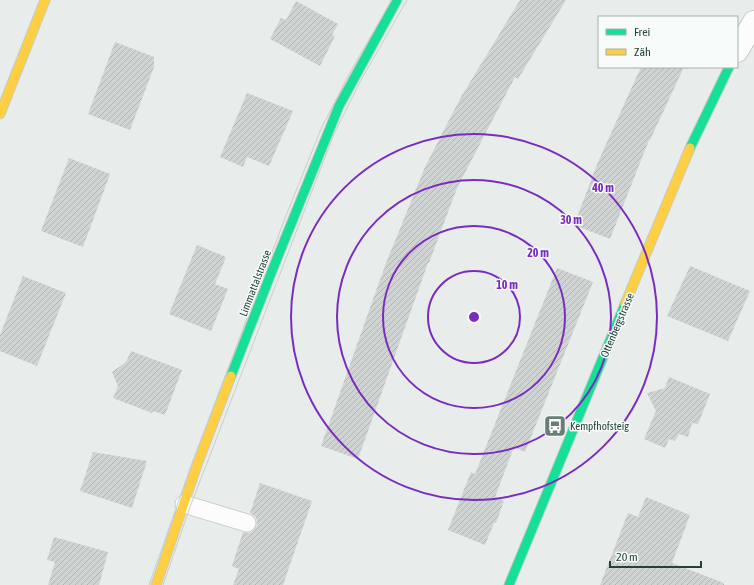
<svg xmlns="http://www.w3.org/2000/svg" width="754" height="585" font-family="'Asap Condensed',sans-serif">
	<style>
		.building { fill: url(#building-hatch) }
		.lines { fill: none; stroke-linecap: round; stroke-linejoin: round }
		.lane-casing { stroke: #c5cac8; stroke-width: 19 }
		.street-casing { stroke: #c5cac8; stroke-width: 24 }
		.fast-casing { stroke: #c3cbc8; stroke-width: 11 }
		.slow-casing { stroke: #c3cbc8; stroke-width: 11 }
		.lane { stroke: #fcfcfc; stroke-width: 17 }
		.street { stroke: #fcfcfc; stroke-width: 22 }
		.fast { stroke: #16e098; stroke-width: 9 }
		.slow { stroke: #ffcf43; stroke-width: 9 }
		.tram { stroke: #c9cdcc; stroke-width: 1 }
		.ring { fill: none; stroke: #7b2cbf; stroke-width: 2 }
		.labels { text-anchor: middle; stroke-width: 3; stroke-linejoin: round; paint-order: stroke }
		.street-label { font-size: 11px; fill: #24423a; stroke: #f7fbf9 }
		.poi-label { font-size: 11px; fill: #24423a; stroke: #f7fbf9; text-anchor: start }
		.centre { fill: #7b2cbf; stroke: #f7fbf9; stroke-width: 2 }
		.ring-label { font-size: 12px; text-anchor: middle; font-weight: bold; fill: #7b2cbf; stroke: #f7fbf9; stroke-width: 3; stroke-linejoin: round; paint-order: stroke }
	</style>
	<defs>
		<pattern id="building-hatch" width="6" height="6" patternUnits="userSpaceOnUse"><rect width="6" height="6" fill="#cfd4d2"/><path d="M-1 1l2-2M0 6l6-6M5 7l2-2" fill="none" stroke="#b2b7b5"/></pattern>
	</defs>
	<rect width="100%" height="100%" fill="#e8edeb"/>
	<path class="building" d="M520,0H566L518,79L515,77L457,188L429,263H428L358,459L321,446L386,263L425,167L461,97Z
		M296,1L338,24L332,35L335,36L320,66L270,39L281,18L286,20Z
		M115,42L154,57V67L130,130L88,114Z
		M641,67H684L650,140H649L610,239L574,225L598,162Z
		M247,93L293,111L269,166L247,157L243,167L220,157Z
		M69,158L110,174L83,247L41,231Z
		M197,245L226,257L215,284L228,289L211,331L169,314Z
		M690,266L750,291L728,341L667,316Z
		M557,268L593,282L525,452L514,447L495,497L504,501L496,523H494L485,545L448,530L471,472L475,474Z
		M23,276L66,293L37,366L0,351V335Z
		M131,351L182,370L165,415L153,411L152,413L113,398L118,386L112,372L126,362Z
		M669,377L710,394L698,424L692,423L688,437L679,434L675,441L669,439L665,448L644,439L656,411L647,393L665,388Z
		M93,452L147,461L132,508L80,491Z
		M260,483L312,501L283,585H233L239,569L232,566L243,532L250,533L254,530L257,526V520L255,516L250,513Z
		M646,497L690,515L672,563L724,583V585H600L628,513L638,517Z
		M54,537L108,552L99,585H48L55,562L47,560Z"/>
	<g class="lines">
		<g class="lane-casing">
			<path id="lane" d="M184,504L247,523"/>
		</g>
		<g class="street-casing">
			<path id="street" d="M737,51L754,22"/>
		</g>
		<g class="fast-casing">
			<path id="fast" d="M690,148L729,67
				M231,376L272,271L339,106L397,0
				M509,585L625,304"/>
		</g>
		<g class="slow-casing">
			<path id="slow" d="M0,114L45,0
				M625,304L690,148
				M156,585L198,462L231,376"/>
		</g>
		<use href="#lane" class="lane"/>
		<use href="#street" class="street"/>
		<use href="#fast" class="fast"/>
		<use href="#slow" class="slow"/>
		<path class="tram" d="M149,585L191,466L285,218L321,129L349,74L392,0
			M163,585L190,507L334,134L361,80L407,0"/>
	</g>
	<g class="ring">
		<circle cx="474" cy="317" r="46"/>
		<circle cx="474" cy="317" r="91"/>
		<circle cx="474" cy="317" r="137"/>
		<circle cx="474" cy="317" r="183"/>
	</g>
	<defs>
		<g id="bus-square" transform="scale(1.15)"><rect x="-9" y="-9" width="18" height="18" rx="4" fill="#697e78" stroke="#f7fbf9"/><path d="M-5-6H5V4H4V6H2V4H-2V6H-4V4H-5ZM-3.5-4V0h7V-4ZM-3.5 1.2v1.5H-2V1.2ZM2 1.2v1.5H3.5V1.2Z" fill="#fff"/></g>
	</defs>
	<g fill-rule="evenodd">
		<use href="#bus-square" x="555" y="426"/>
	</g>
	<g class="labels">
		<g class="street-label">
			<text transform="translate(255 283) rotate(-69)" y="4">Limmattalstrasse</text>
			<text transform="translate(617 325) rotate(-67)" y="4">Ottenbergstrasse</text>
		</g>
		<g class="poi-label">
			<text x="570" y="430">Kempfhofsteig</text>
		</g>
	</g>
	<circle cx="474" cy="317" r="6" class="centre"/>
	<g class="ring-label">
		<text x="603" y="192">40 m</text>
		<text x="571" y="224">30 m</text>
		<text x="538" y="257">20 m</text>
		<text x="507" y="289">10 m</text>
	</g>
	<rect x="598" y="16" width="140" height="52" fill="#f7fbf9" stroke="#a3b1ad"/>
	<rect x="606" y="29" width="20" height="6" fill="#16e098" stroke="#a3b1ad"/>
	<text x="634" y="36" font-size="12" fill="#24423a">Frei</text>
	<rect x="606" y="49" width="20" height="6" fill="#ffcf43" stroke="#a3b1ad"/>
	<text x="634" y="56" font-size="12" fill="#24423a">Zäh</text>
	<path d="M610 561v6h91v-6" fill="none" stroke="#24423a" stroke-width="2"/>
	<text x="616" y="561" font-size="12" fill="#24423a" stroke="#f7fbf9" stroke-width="3" paint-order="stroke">20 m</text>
</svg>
